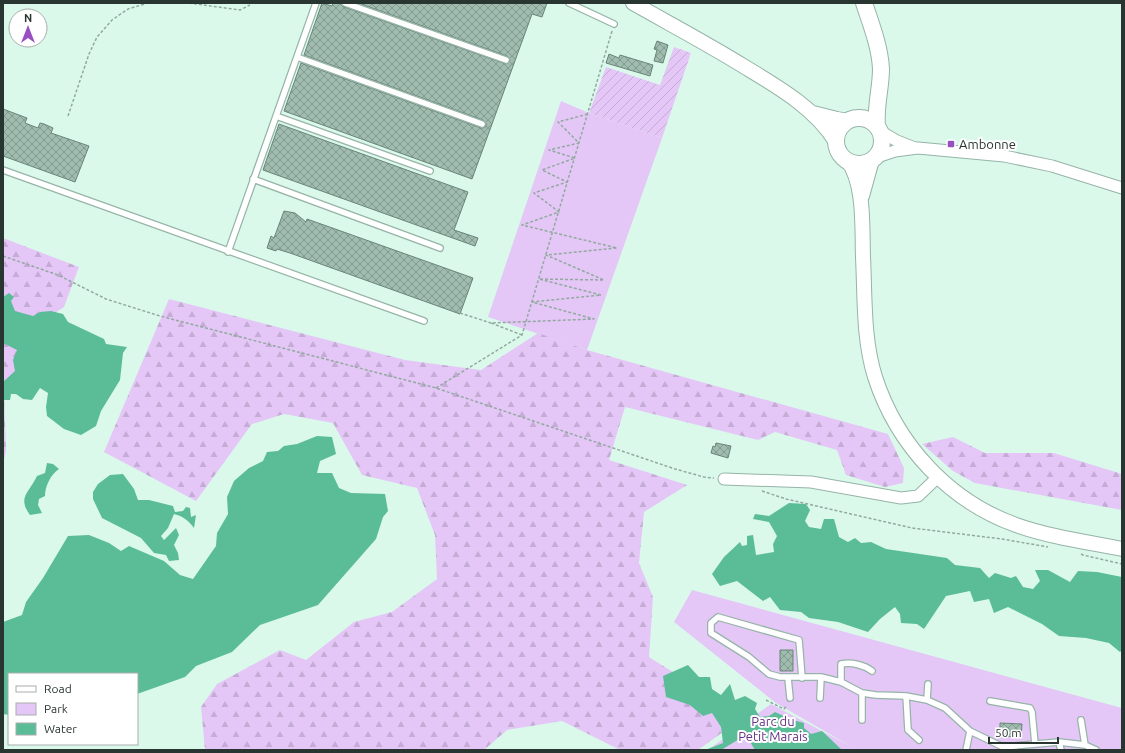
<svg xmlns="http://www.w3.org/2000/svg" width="1125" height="753" font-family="Ubuntu,sans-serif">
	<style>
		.green { fill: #e4c7f7 }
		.forest { fill: url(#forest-firs) }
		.garden { fill: url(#garden-furrows) }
		.water { fill: #5bbc98 }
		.building { fill: url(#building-cross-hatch); stroke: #698579 }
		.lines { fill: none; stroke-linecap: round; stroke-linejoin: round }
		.service-casing { stroke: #96b4a7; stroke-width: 8 }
		.minor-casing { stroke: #96b4a7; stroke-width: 13 }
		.tertiary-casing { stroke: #96b4a7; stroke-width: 16 }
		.secondary-casing { stroke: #96b4a7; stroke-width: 18 }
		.path { stroke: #92a99f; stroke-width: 1.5; stroke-dasharray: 3 2; stroke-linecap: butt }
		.service { stroke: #fff; stroke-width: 5.5 }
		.minor { stroke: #fff; stroke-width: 11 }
		.tertiary { stroke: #fff; stroke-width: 14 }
		.secondary { stroke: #fff; stroke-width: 16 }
		.poi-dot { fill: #984fc2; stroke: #fff; stroke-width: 1.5 }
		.labels { text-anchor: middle; stroke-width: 4; stroke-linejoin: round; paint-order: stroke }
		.poi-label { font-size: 13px; fill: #293530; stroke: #fff; text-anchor: start }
		.park-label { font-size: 13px; fill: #673385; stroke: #fff }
	</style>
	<defs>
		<pattern id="forest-firs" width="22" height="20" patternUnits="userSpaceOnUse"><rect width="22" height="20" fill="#e4c7f7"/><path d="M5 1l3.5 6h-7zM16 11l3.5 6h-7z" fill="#c4acd4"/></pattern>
		<pattern id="garden-furrows" width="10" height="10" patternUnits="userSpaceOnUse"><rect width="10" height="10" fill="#e4c7f7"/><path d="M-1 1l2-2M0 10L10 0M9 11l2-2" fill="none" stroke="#c4acd4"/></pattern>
		<pattern id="building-cross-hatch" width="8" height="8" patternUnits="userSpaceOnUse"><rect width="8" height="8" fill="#9fbcaf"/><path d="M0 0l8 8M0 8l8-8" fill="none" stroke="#829a8f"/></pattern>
	</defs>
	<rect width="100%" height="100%" fill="#daf9eb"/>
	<path class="green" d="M561,101L589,113L662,138L587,350L488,317Z
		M692,590L1122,708V750H708L771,704L852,747L776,703L674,622Z"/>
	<path class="forest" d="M3,238L79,267L64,307L40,323L4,393L6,451L3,464Z
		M169,299L405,360L481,370L538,333L587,350L888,434L904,468L903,483L885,487L846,475L837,450L775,432L758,440L625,407L609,460L687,485L644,512L639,563L653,597L649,657L744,717L698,750H620L562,721L507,730L484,750H205L201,707L217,684L280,650L306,660L354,622L392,612L437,579L435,535L417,488L362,475L333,423L284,414L252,424L196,501L104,452Z
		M953,437L985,453H1054L1122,474V510L975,483L953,471L922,444Z"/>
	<path class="garden" d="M674,47L691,53L662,138L589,113L606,67L660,85Z"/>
	<path class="water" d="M9,293L14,297L11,301L15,311L33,316L40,312L51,311L63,314L68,322L104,339L106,344L127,347L123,353L120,380L101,411L96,426L81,435L64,429L47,416L46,407L48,393L40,388L32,400L23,399L16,394H11L10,400H3V382L15,371L13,360L17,350L3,343V297Z
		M317,436L332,437L336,454L320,461L317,473H332L339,488L351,493L385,494L388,511L383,517L376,539L318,605L260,625L232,652L196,666L185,677L137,694V674H9V715L3,714V622L22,615L26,602L43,578L68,536L89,535L109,543L121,551L129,546L164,561L180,575L193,579L216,546L217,533L228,514L227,497L234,481L249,468L263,461L267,452L278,451L284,446L297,444Z
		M47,463L53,464L59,469C51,474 45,486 45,496L39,499L38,505L42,513L30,515C17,497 29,493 37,476L45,473Z
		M123,474L134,489L138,500H149L173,506L175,512L183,511L186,507L190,508L191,517L196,515L194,528C189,521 183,516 174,514L168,528L161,536L164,540L176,528L179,535L174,545L178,553L179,560L169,561L166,555L154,553L141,538L102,518L93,499V492L98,484L110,475Z
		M789,503L806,504L810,510L805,521L809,527L821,529L824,519H834L839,537L848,542L855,538L861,543L871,542L886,549L947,558L955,565L980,568L989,578L995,573L1011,578L1016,576L1023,587L1033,589L1040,581L1035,570H1048L1070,582L1078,571L1097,572L1122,577V650L1120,652L1109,643L1086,638L1059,636L1042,624L1008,607L994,613L989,599L974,602L970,591L946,596L924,629L917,624L901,623L900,614L895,607L880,619L868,632L838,622L809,618L801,612L780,610L770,597L763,601L737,581L720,586L712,574L724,557L740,542L742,546L747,545V536L753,535L756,555L774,552L773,544L777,536L769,522L753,519L755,514L769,516Z
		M688,665L699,677H710L712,689L721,695L730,684L735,700L745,696L757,703L755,709L760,717L769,716L775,712L788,718V724L793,720L804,723V728L811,734L822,731L842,750H849H755L746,735L721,750H705L723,743L721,727L712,713L703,716L690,705L666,697L663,676Z"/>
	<path class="building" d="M322,3L332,6L333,3H341L344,7L506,64L510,61L509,58L507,56L358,3H547L542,17L532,14L472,179L284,111L301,63L481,128H483L486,126V123L483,120L304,55Z
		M657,41L668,45L663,63L654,61L657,50L654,49Z
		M609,54L619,58L620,55L653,65L650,76L606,63Z
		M3,109L27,118L25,123L38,128L40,123L44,124L53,128L51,133L89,146L75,182L3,156Z
		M279,124L468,192L454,230L478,238L475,246L263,170Z
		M284,211L295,213L306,222L307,219L473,278L460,314L290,253L277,249L276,251L267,248L271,236L274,238Z
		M716,443L731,446L728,458L711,453L713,446L715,447Z
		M780,650H793V671H780Z
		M1000,723L1022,724L1021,737L1000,736Z"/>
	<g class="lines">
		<g class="service-casing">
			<path id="service" d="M345,3L506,60
				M569,3L614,24
				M297,57L482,124
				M276,116L430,171
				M3,170L424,321
				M253,179L440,248
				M228,252L316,3
				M788,678L790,698
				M802,678L799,640L718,617L711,623V633L749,657L769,674L780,677H821L841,682L862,693L876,695L906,696L927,700L945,708L970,731L1003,747L1059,742L1085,745L1096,750
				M841,682V664C852,662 864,665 872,671
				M862,693V720
				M906,696L908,730L919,740
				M820,698L821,677
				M927,700L928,684
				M990,701L1030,708L1032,712L1035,744
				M1081,720L1085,745
				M1059,742L1061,750
				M966,750L970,731"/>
		</g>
		<g class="minor-casing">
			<path id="minor" d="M880,131L897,141L915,148
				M874,158L895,151L918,148L1004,156L1052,166L1122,188
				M724,479L811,482L901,498L918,496L938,477"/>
		</g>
		<g class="tertiary-casing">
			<path id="tertiary" d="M633,3C670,24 708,44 745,67C778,87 815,108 836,142
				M813,113L837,119L848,121
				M847,160C865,182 862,229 863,257C865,296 863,339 875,377C897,445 949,501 1016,525C1050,537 1087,542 1122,549
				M862,196L872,160"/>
		</g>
		<g class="secondary-casing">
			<path id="secondary" d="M864,3C871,24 880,47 881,69C881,88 875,107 877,127
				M836 141a23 23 0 1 1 46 0a23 23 0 1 1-46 0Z"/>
		</g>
		<path class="path" d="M189,3L240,10L250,5
			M68,116L89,54L97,37L112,20L128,9L148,3
			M3,256L58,275L106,299L160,316L436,388L675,469L704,477L714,478
			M460,313L491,323
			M522,335L491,323L594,319L532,302L601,295L539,279L604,280L546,255L617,248L522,225L559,212L534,193L567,182L542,170L575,158L549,150L579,143L558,122L588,114
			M436,388L522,335L612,31
			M762,491L786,499L912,528L1002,539L1048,547
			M1081,554L1083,555L1122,564
			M766,700L784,709L787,705"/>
		<use href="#service" class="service"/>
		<use href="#minor" class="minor"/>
		<use href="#tertiary" class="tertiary"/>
		<use href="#secondary" class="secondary"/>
	</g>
	<rect class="poi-dot" x="947" y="140" width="8" height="8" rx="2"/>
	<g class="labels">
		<g class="poi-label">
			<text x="959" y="149">Ambonne</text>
		</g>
		<g class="park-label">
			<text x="773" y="726">Parc du<tspan x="773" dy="15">Petit Marais</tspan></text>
		</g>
	</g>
	<rect width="1125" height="753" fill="none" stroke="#293530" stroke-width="8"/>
	<rect x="8" y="673" width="130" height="72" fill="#ffffff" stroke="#a9aeac"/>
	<rect x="16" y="686" width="20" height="6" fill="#ffffff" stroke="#a9aeac"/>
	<text x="44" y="693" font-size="12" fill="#293530">Road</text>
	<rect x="16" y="703" width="20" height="12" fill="#e4c7f7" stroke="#a9aeac"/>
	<text x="44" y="713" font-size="12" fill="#293530">Park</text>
	<rect x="16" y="723" width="20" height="12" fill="#5bbc98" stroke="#a9aeac"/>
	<text x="44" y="733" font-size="12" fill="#293530">Water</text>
	<g transform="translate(28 28)"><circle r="19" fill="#ffffff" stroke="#a9aeac"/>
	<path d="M0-3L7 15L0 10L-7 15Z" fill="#984fc2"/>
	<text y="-6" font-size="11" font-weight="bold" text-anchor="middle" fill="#293530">N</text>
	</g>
	<path d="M989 737v6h69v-6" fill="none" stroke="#293530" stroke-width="2"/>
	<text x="995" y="737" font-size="12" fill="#293530" stroke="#ffffff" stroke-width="3" paint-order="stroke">50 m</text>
</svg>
